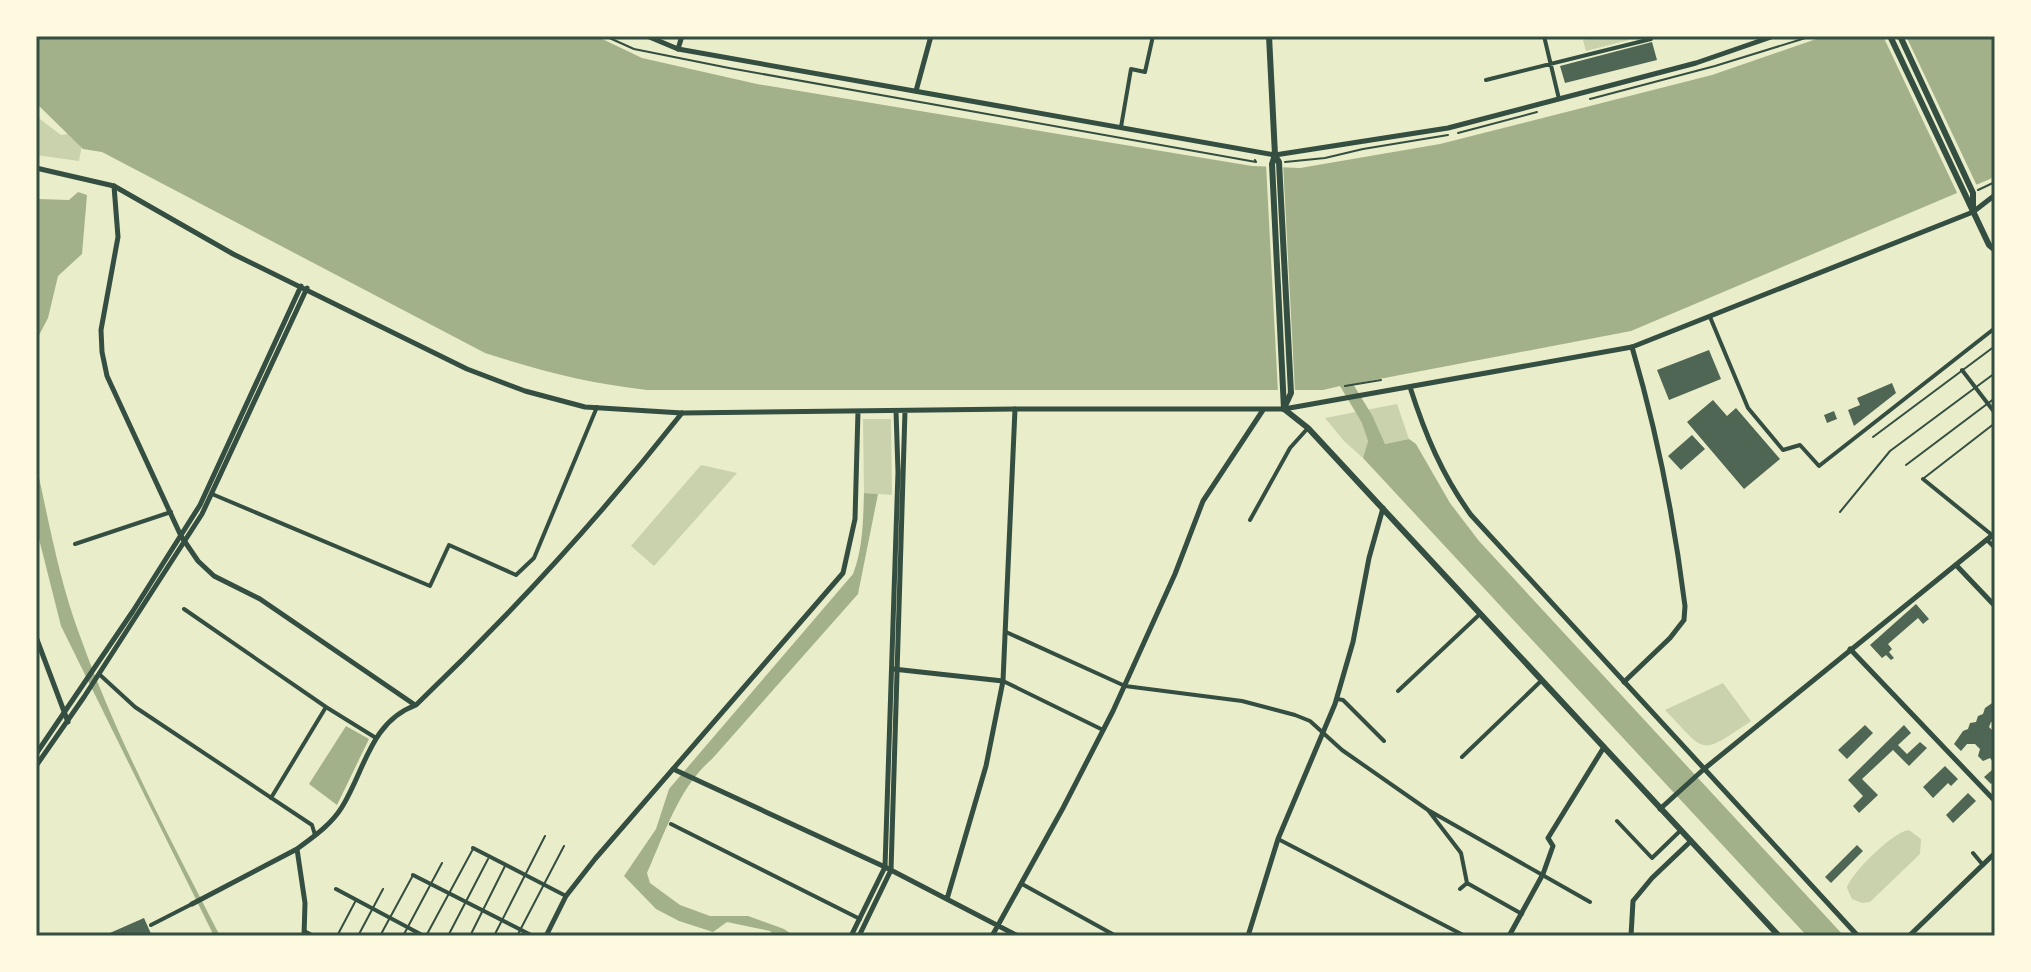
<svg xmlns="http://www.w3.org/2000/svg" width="2031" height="972" font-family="'Public Sans',sans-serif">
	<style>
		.green { fill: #cad2ad }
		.water { fill: #a3b18a }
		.pier { fill: #e9edc9 }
		.building { fill: #4f6655 }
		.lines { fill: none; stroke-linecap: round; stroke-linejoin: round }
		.path { stroke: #344e41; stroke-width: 2 }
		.service { stroke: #344e41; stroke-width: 2 }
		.minor { stroke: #344e41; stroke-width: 4 }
		.tertiary { stroke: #344e41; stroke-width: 5 }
		.secondary { stroke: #344e41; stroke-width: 5 }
		.primary { stroke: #344e41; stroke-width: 6 }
		.neatline { fill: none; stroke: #344e41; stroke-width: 3 }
	</style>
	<rect width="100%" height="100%" fill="#e9edc9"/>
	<path class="green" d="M1598,36H1628L1629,40L1586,51L1583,40Z
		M36,116L61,135L75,133L82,145L79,161L36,155Z
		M1397,404L1409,439L1385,444L1380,436L1368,441L1363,458L1344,441L1325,418Z
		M863,419H891L892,495L864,493Z
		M701,465L737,473L654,566L631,546Z
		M1723,683L1751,721C1699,756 1707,754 1665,710Z
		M1909,830L1921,839L1920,854L1870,902L1862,903L1852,899L1847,888C1851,873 1894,831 1909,830Z"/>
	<path class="water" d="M36,36H596L642,58L757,84L1252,166L1300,168L1440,144L1712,75L1825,36H1995V175L1990,179L1631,331L1353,384L1372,415L1385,444L1409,439L1416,444L1450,503L1479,541L1844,936H1807L1363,458L1368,441L1362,423L1340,386L1323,390H647C587,383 541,371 485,353L102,152L83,149L36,103Z
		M78,192L87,195L82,254L58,276L48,318L36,341L38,199L69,200Z
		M36,464C49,522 59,580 80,636C117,740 170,838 220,936H214L61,626L36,527Z
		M864,493L878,494L858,594L712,759C679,787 665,833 647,873L650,883L680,905L710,916H748L784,929L794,936H775L770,931L727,922L713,932L679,921L656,909L624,876L656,829L669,789L853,574C863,548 863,522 864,493Z
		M346,726L369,739L337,805L309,784Z"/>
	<path class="pier" d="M1883,36H1906L1978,188L1959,197Z
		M1283,163L1295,392L1278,393L1266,164Z"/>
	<path class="building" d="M1652,42L1657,60L1565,83L1560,66Z
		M1709,350L1721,379L1669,400L1657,370Z
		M1892,383L1896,393L1854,426L1848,410L1860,405L1857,398Z
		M1713,400L1727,416L1736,408L1780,459L1744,489L1687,422Z
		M1834,411L1837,419L1827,423L1824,415Z
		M1692,435L1705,449L1681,470L1668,456Z
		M1916,604L1929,619L1923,624L1918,618L1888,644L1892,649L1889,652L1894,658L1891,660L1886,655L1882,658L1870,645Z
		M1995,701V721L1991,722L1989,727L1995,733V780L1991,784L1984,777L1992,770L1993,762L1990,758L1983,761L1978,756L1980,749L1975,744H1967L1961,751L1954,744L1963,731L1968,729L1970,723L1976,722L1978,716L1983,714L1985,708Z
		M1865,725L1873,733L1847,759L1838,750Z
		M1904,725L1911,733L1898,745L1907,754L1920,742L1927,748L1909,766L1893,750L1862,779L1878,795L1859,813L1853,806L1863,796L1848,780Z
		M1945,766L1958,779L1951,786L1948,783L1933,798L1923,787Z
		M1968,793L1976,801L1953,823L1946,815Z
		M1857,845L1863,851L1831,883L1825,877Z
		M144,918L152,936H103Z"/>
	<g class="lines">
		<path class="path" d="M605,36L634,49L729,68L1256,162L1255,160
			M1590,99L1715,66L1812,36
			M1458,133L1537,112
			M1285,162L1325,158L1363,149L1448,135
			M1978,190L1995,182
			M1345,386L1381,380"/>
		<path class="service" d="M1873,437L1995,346
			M1906,465L1995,398
			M1924,478L1995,423
			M1840,512L1890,451L1995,373
			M337,936L355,902
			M358,936L383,889
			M380,936L412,877
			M403,936L442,863
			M426,936L473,849
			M448,936L488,859
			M470,936L505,866
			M494,936L545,836
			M517,936L564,846"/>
		<path class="minor" d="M1544,36L1559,99
			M1486,80L1651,39
			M1121,127L1131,69L1145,72L1153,36
			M1710,317L1748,408L1783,450L1800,445L1819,466L1995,328
			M1962,370L1995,413
			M1923,479L1992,535
			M212,494L430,586L449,545L516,575L534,558L597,407
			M1250,520L1290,448L1308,428
			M1987,540L1995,548
			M75,544L171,512
			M184,609L326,707
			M1006,632L1125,686L1242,701L1295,715L1310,721L1342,750L1428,810
			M99,674L135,707L312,825L315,835
			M1003,681L1103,730
			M1398,691L1480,614
			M1337,699L1343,700L1384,741
			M1462,757L1541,681
			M271,798L326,707L376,738
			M1617,821L1652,858L1680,831
			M671,824L860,919
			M1278,839L1465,936
			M473,848L566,896
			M1973,853L1983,865
			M413,875L533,936
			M1467,883L1461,853L1428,810L1590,902
			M1022,884L1116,936
			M336,889L424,936
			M1460,889L1467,883L1522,914
			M151,925L192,904
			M304,931L314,936"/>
		<path class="tertiary" d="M647,36L678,49L1275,155L1448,128L1696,63L1774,36
			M114,186L118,237L101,330L102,352L107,376L181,536L198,561L214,576L260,599L415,705
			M1956,565L1995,606
			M36,637L68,722
			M1850,649L1995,801
			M893,669L1003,681
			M1624,682L1670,638L1684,620L1685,606C1674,518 1657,432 1632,347
			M673,769L885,867L1018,936
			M947,899L986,766L1003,681L1015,409
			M192,904L297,849
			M304,936L305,903L297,849C313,837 331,825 342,807C365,770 370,722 416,705C511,614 600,517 682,413
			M992,936L1063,808L1113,711L1175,574L1203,501L1263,410
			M1509,936L1543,874L1553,846L1548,838L1604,747
			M1631,936L1633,901L1652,878L1691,841"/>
		<path class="secondary" d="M678,49L682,36
			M916,91L931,36
			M36,168L114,186L233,254L467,369L525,391L585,407L682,413L1015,409H1284L1632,347L1973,212L1995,195
			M1410,387C1425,434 1442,475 1471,515L1858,936
			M36,754L133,611L200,505L301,286
			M36,766L84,697L202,514L307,288
			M1660,809L1704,769L1995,533
			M546,936L566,896L595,859L843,573L855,519L858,411
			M851,936L885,867L898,472L896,411
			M859,936L891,870L905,411
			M1248,936L1278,839L1335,704L1353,642L1369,558L1383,508
			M1909,936L1995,853"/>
		<path class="primary" d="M1269,36L1275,155L1272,164L1284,409
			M1890,36L1989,245L1995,250
			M1900,36L1973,193V209
			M1275,156L1279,162L1291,393L1285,406
			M1284,409L1308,428L1779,936"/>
	</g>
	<rect width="2031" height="972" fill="none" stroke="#fefae0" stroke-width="76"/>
	<rect x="38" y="38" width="1955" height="896" class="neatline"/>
</svg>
